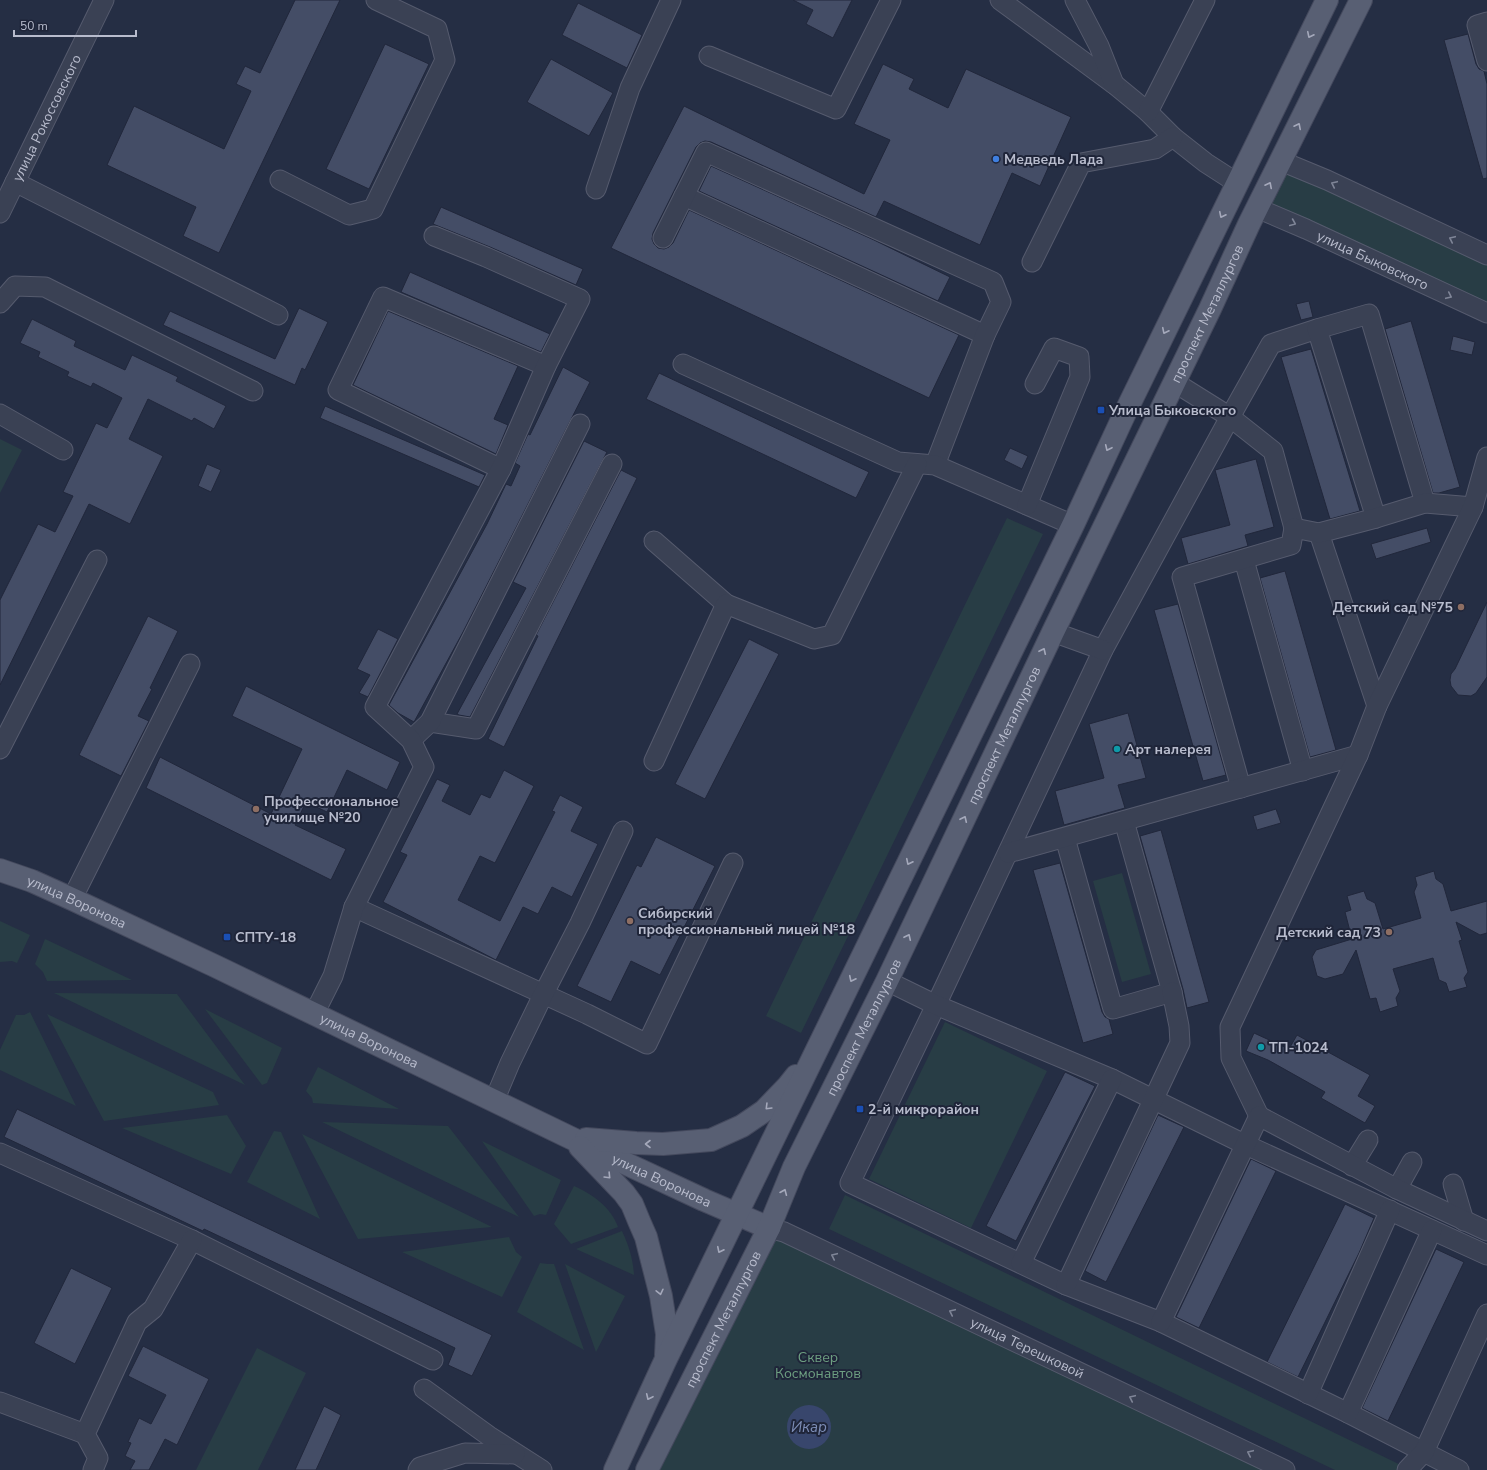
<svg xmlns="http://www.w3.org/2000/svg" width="1487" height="1470" font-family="'Nunito Sans',sans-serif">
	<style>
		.green { fill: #283d45 }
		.water { fill: #38466c }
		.building { fill: #444d66; stroke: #21273b }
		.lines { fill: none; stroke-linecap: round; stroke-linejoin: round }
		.minor-casing { stroke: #565b6e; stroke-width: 21 }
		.major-casing { stroke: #44495d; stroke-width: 24 }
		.minor { stroke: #3a4154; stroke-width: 19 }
		.major { stroke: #585f73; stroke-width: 22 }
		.oneway { stroke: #a5a9bb }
		.oneway2 { stroke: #7f8597 }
		.shop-dot { fill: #3f7fe0; stroke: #1f2539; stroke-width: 1.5 }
		.transit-dot { fill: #1a4fb4; stroke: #1f2539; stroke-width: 1.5 }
		.education-dot { fill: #8d6e63; stroke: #1f2539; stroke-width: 1.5 }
		.culture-dot { fill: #0f9aa8; stroke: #1f2539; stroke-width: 1.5 }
		.labels { text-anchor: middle; stroke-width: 4; stroke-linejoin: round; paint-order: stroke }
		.street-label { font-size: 14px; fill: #b8bccd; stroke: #1f2539 }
		.poi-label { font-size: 14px; font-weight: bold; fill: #b8bccd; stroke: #1f2539; text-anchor: start }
		.park-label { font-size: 14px; fill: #6d9f81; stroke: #1f2539 }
		.water-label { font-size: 15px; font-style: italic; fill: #7d8db6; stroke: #1f2539 }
	</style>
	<rect width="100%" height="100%" fill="#252e44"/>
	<path class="green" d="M1281,161L1487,255V313L1257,208Z
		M0,439L22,450L0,493Z
		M1007,518L1043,534L801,1033L766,1016Z
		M1122,873L1151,974L1122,982L1093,881Z
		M0,921L30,935L17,963L12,961L0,962Z
		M45,939L132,980L47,981L43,972L35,964Z
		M54,993L177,994L245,1085Z
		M205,1009L282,1048L267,1083L262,1085Z
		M30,1012L76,1106L0,1070V1050L16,1015H24Z
		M47,1014L213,1092L219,1105L104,1121Z
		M945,1022L1047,1071L971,1228L869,1179Z
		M318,1067L399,1109L313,1103L312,1098L306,1091Z
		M227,1115L246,1146L231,1174L122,1128Z
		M322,1122L448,1126L519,1217Z
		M274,1131L281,1132L320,1219L247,1182Z
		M302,1134L492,1227L358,1239Z
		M482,1141L561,1180L546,1215L540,1214L534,1216Z
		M574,1186C592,1194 611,1207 618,1227L571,1244L554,1224Z
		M845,1195L1411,1470H1335L829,1229Z
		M769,1228L1285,1470H647Z
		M622,1231C629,1246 633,1259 634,1275L576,1249Z
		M509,1237L516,1252L522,1257L502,1297L402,1252Z
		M540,1263L548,1264H554L584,1350L517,1312Z
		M565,1264L625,1296L596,1352Z
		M257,1348L306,1373L258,1470H196Z"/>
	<path class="water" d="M787 1427a22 22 0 1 1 44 0a22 22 0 1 1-44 0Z"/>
	<path class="building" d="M295,0H340L219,253L183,236L196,207L107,165L134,106L224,149L251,91L236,84L245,66L260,73Z
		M793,0H852L833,38L806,24L813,10Z
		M578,3L642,35L627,68L562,35Z
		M1468,34L1476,64L1479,69L1484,71L1487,84V178L1483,179L1444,40Z
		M385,44L429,64L369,189L326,169Z
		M551,59L613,93L589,136L527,102Z
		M883,64L914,79L909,89L948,108L966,69L1071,117L1040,186L1012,173L980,245L884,201L876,217L711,142L705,141L700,143L696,147L653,233L652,239L654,244L658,248L664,249L669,247L673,243L689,210L959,335L929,398L611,248L684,106L864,194L890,140L854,124Z
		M711,166L874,240L950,277L938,301L699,191Z
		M441,207L583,269L576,285L490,247L433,224Z
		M410,272L550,334L541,352L401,292Z
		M1309,301L1313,317L1301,320L1296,304Z
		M299,308L328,322L305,370L302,368L295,385L163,325L170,311L275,359Z
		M388,311L518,366L494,419L508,425L496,454L353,385Z
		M32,319L76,341L74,346L125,370L132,355L178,377L176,381L226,406L214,429L194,418L192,421L148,399L129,439L163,456L130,524L89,504L0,685V600L38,524L55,532L73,496L63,492L96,423L107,428L122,398L93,383L91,387L67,376L69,372L38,357L40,352L20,343Z
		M1411,321L1460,487L1439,493H1433L1385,329Z
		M1453,336L1475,342L1472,355L1450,350Z
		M1311,349L1360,511L1330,519L1281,357Z
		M563,367L590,382L463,632L414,722L398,713L389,705L487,524L506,484L511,486L520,466L515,463L528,434L530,435Z
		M659,373L869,472L856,498L646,399Z
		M325,406L485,475L479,487L320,418Z
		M584,441L607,452L470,717L459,715L457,714L526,588L513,582Z
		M1010,448L1028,456L1022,469L1004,460Z
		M1256,459L1274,527L1245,535L1248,546L1188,564L1181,538L1230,525L1215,470Z
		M207,464L221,470L211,492L198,486Z
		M621,470L637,478L504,747L488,739L538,636L536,635Z
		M1427,528L1431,542L1376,559L1371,544Z
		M1285,571L1336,750L1310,757L1260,578Z
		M1487,602V677L1476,693L1471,696L1458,695L1451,686L1450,680L1451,674L1455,669Z
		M1178,604L1226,775L1203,781L1154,610Z
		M148,616L178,631L150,688L152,689L138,716L149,721L121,776L79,755Z
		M378,629L398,639L368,697L359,693L370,675L357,669Z
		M749,639L779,654L705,799L675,784Z
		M246,686L400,762L387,790L347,770L327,812L306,802L295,825L346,849L331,880L146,788L160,757L271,814L302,749L232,716Z
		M1128,713L1146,778L1118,785L1125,808L1064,825L1055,791L1104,778L1089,724Z
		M504,770L534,786L495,863L480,856L458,900L500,921L555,812L552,811L560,795L583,807L571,831L598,844L572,897L552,887L538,914L523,907L496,960L383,902L407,855L400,852L437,779L450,785L442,801L470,815L481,794L490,798Z
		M1276,809L1281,823L1257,830L1253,816Z
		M1161,830L1209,1002L1187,1008L1183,989L1140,836Z
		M656,837L715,866L660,975L631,961L611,1002L577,986L637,865L641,867Z
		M1060,863L1102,1012L1105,1017L1109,1019L1113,1034L1083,1043L1033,870Z
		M1434,871L1436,879L1443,884L1451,911L1487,901V933L1480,935L1456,922L1462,940L1459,941L1468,972L1464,978L1467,987L1449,992L1446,983L1439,980L1433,958L1393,969L1400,991L1396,998L1398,1006L1380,1012L1376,998L1370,999L1356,950L1343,974L1325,979L1317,976L1312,957L1316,950L1352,939L1345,912L1351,910L1347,896L1364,891L1367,899L1375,903L1383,929L1421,918L1414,892L1417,885L1415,877Z
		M1254,1033L1289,1049L1297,1035L1370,1075L1358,1096L1375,1106L1365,1123L1321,1098L1325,1092L1268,1060L1246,1051Z
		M1065,1072L1095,1086L1016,1241L986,1226Z
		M17,1109L492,1335L472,1376L448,1365L455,1348L204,1229L203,1231L4,1137Z
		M1158,1115L1184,1127L1106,1282L1085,1271Z
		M1251,1159L1276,1171L1199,1328L1176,1317Z
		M1345,1204L1374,1218L1359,1253L1298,1377L1267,1362Z
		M1436,1249L1464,1262L1388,1421L1362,1408Z
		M71,1268L112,1288L75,1364L34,1343Z
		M143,1346L209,1379L177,1445L165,1439L149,1470H130L135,1461L125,1456L131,1443L128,1442L139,1418L151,1424L166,1395L128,1376Z
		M324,1406L341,1415L316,1470H295Z"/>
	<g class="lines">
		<g class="minor-casing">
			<g id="minor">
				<path d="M1000,0L1114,84L1148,112L1173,137L1206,163L1237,183"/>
				<path d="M1075,0L1099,46L1114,84"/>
				<path d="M1487,22L1477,25L1487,61"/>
				<path d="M709,56L836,109L891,0"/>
				<path d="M1148,112L1205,0"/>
				<path d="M1281,161L1327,180L1487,255"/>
				<path d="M280,180L349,215L373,209L445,60L437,29L376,0"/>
				<path d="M15,182L278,315"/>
				<path d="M596,189L630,88L671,0"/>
				<path d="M684,196L985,335"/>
				<path id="s1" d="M1257,208L1306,229L1487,313"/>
				<path id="s2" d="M0,213L104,0"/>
				<path d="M663,238L706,152L993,282L1001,302L985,335L935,465"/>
				<path d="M1032,262L1081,163L1155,149L1173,137"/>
				<path d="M0,303L15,286L45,287L253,391"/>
				<path d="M683,364L898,462L935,465L1073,525"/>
				<path d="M1174,382L1230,417L1271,344L1317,329"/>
				<path d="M0,414L63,450"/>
				<path d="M501,469L338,390L383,297L546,366"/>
				<path d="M1027,505L1080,377L1079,357L1054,348L1035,384"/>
				<path d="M1376,518L1317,329L1369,314L1425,503"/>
				<path d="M1294,528L1273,451L1230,417L1103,650L936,1005L850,1183L1066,1285L1161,1322L1348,1413L1459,1470"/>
				<path d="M1319,533L1377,706"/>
				<path d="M654,541L726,604"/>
				<path d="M1244,560L1303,771"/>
				<path d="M1053,632L1103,650"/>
				<path d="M430,722L476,729L612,464"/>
				<path d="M411,740L430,722L580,424"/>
				<path d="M0,749L97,560"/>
				<path d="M654,761L726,604L814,639L832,635L917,464"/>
				<path d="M1241,788L1182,577L1291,545L1294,528L1319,533L1376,518L1425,503L1473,507"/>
				<path d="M1065,838L1113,1009L1172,992L1124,821"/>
				<path d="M1008,853L1358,755"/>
				<path d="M72,899L190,664"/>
				<path d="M354,907L587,1014L647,1044L733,863"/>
				<path d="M887,981L936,1005L1112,1079L1244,1144L1487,1255"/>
				<path d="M314,1014L333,976L354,907L424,767L411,740L375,707L501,469L546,366L580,299L486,257L434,236"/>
				<path d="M494,1101L510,1063L543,995L580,923L623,831"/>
				<path d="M1259,1116L1231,1058L1230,1027L1358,755L1377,706L1473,507L1487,457"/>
				<path d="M0,1153L192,1240L433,1360"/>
				<path d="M1352,1166L1368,1140"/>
				<path d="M1453,1184L1464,1221"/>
				<path d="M1397,1189L1412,1162"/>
				<path id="s3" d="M769,1228L784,1232L1285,1470"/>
				<path d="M1021,1263L1112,1079"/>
				<path d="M1066,1285L1180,1043L1179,1026L1172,992"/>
				<path d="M1161,1322L1259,1116L1397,1189L1487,1231"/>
				<path d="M424,1389L489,1436L542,1470"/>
				<path d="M1308,1394L1390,1210"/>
				<path d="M0,1402L85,1434"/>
				<path d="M1348,1413L1432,1230"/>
				<path d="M93,1470L98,1458L85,1434L137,1322L153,1309L192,1240"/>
				<path d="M418,1470L420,1467L465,1453L515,1454"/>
				<path d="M1407,1470L1424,1452L1487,1314"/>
			</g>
		</g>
		<g class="major-casing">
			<g id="major">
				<path id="s4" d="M0,870L32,881L72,899L215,966L571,1138L704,1200L769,1228"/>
				<path d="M586,1139L636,1143L663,1144L711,1140L742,1126L764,1111L788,1086L796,1076"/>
				<path d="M580,1147L624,1193L632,1204L639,1221L646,1237L661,1296L667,1334L666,1355"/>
				<path d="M615,1470L665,1361L1073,525L1125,413L1327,0"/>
				<path id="s5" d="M647,1470L769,1228L794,1167L887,981L1053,632L1210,309L1249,224L1361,0"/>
			</g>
		</g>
		<use href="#minor" class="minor"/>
		<use href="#major" class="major"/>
	</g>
	<defs><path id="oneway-chevron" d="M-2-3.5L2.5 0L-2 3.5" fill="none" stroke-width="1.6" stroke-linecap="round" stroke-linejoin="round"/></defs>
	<g class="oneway">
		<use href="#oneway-chevron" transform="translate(1310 35) rotate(116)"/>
		<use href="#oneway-chevron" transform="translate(1298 126) rotate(-63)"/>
		<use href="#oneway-chevron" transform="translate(1269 185) rotate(-63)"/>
		<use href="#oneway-chevron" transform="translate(1222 215) rotate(116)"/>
		<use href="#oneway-chevron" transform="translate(1165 331) rotate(116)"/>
		<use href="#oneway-chevron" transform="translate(1108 448) rotate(115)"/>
		<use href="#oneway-chevron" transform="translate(1043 651) rotate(-65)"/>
		<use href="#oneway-chevron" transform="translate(964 819) rotate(-65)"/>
		<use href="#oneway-chevron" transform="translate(909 862) rotate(116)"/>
		<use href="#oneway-chevron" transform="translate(908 937) rotate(-65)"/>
		<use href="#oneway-chevron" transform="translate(852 979) rotate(116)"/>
		<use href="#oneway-chevron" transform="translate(768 1107) rotate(135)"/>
		<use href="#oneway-chevron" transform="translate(648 1144) rotate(-180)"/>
		<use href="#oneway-chevron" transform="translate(608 1176) rotate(46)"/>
		<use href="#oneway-chevron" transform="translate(784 1192) rotate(-67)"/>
		<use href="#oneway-chevron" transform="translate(720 1250) rotate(116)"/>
		<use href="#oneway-chevron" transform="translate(660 1292) rotate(77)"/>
		<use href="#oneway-chevron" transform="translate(649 1397) rotate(115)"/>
	</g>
	<g class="oneway2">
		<use href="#oneway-chevron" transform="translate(1334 184) rotate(-155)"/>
		<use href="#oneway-chevron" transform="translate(1293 223) rotate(23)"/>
		<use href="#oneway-chevron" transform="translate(1452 239) rotate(-155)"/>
		<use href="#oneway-chevron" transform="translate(1449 296) rotate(25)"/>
		<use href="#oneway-chevron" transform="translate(834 1256) rotate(-155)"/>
		<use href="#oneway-chevron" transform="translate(952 1312) rotate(-155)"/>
		<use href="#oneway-chevron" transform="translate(1132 1398) rotate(-155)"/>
		<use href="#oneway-chevron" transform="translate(1250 1453) rotate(-155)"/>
	</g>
	<circle class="shop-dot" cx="996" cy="159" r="4"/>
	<g class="transit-dot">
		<rect x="1097" y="406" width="8" height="8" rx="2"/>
		<rect x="223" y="933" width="8" height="8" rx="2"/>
		<rect x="856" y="1105" width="8" height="8" rx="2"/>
	</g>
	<g class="education-dot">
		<circle cx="1461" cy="607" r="4"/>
		<circle cx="256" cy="809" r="4"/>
		<circle cx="630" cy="921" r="4"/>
		<circle cx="1389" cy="932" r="4"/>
	</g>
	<g class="culture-dot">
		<circle cx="1117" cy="749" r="4"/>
		<circle cx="1261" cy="1047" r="4"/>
	</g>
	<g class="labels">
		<g class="street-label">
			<text dy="5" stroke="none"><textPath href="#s2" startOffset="106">улица Рокоссовского</textPath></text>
			<text dy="5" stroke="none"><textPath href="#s1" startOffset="127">улица Быковского</textPath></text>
			<text dy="5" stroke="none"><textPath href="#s5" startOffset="1285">проспект Металлургов</textPath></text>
			<text dy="5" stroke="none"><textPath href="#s5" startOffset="817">проспект Металлургов</textPath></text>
			<text dy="5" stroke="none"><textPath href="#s4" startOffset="83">улица Воронова</textPath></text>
			<text dy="5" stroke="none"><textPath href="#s5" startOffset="493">проспект Металлургов</textPath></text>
			<text dy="5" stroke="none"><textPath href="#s4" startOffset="407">улица Воронова</textPath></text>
			<text dy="5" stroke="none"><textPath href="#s4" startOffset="731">улица Воронова</textPath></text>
			<text dy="5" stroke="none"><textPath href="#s5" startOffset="169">проспект Металлургов</textPath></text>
			<text dy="5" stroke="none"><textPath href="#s3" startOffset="285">улица Терешковой</textPath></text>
		</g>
		<g class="poi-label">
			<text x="1004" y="164">Медведь Лада</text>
			<text x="1109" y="415">Улица Быковского</text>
			<text x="1453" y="612" text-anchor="end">Детский сад №75</text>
			<text x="1125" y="754">Арт налерея</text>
			<text x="264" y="806">Профессиональное<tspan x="264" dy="16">училище №20</tspan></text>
			<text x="638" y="918">Сибирский<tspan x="638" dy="16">профессиональный лицей №18</tspan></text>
			<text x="1381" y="937" text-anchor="end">Детский сад 73</text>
			<text x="235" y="942">СПТУ-18</text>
			<text x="1269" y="1052">ТП-1024</text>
			<text x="868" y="1114">2-й микрорайон</text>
		</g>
		<g class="park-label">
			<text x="818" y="1362">Сквер<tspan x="818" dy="16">Космонавтов</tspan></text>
		</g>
		<g class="water-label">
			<text x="809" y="1432">Икар</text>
		</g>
	</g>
	<path d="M14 30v6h122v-6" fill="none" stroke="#b8bccd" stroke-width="2"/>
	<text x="20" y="30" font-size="12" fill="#b8bccd" stroke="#1f2539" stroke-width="3" paint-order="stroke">50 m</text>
</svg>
